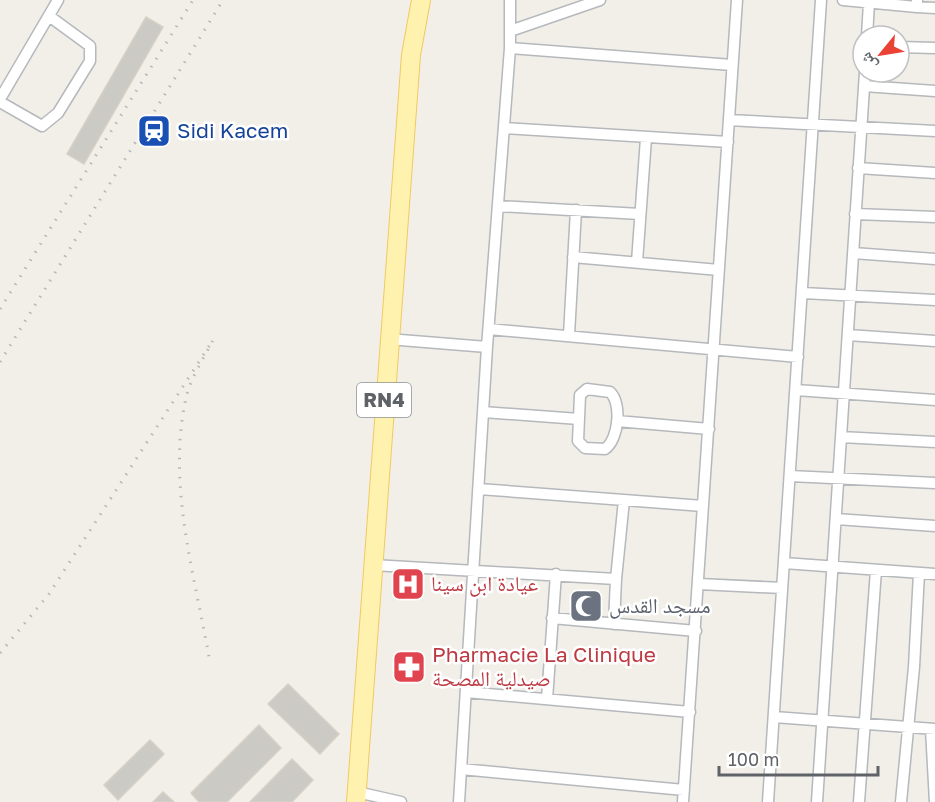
<svg xmlns="http://www.w3.org/2000/svg" width="935" height="802" font-family="'Golos Text','Noto Naskh Arabic',sans-serif">
	<style>
		.building { fill: #cccac5; stroke: #d6d1c6; stroke-width: 1.5 }
		.lines { fill: none; stroke-linecap: round; stroke-linejoin: round }
		.minor-casing { stroke: #b5b8bc; stroke-width: 13 }
		.primary-casing { stroke: #f2c960; stroke-width: 20 }
		.minor { stroke: #fff; stroke-width: 10 }
		.primary { stroke: #fff2af; stroke-width: 18 }
		.rail { stroke: #b6b7b8; stroke-width: 3; stroke-dasharray: 1.5 8; stroke-linecap: butt }
		.labels { text-anchor: middle; stroke-width: 5; stroke-linejoin: round; paint-order: stroke }
		.shield { fill: #fff; stroke: #8f9295; stroke-width: 1.5 }
		.shield-label { font-size: 20px; font-weight: bold; fill: #5f6368 }
		.transit-label { font-size: 21px; fill: #164399; stroke: #fff; text-anchor: start }
		.health-label { font-size: 21px; fill: #be3a42; stroke: #fff; text-anchor: start }
		.worship-label { font-size: 21px; fill: #5b616d; stroke: #fff; text-anchor: start }
	</style>
	<rect width="100%" height="100%" fill="#f1efe8"/>
	<path class="building" d="M146,17L163,27L84,164L67,154Z
		M288,684L339,734L320,754L268,704Z
		M259,725L281,748L227,802H199L191,793Z
		M150,740L164,754L118,800L104,785Z
		M292,759L313,780L292,802H250Z
		M163,792L174,802H153Z"/>
	<g class="lines">
		<g class="minor-casing">
			<path id="minor" d="M843,0L917,7V0
				M917,7L935,8
				M510,31L600,0
				M867,36L869,3
				M899,47L935,48
				M510,48L732,65
				M864,86L935,91
				M0,99L58,0
				M0,102L42,126L58,113L90,61V46L49,16
				M729,120L935,131
				M504,128L728,142
				M858,168L935,173
				M498,206L640,214
				M855,214L935,217
				M853,253L935,259
				M573,257L719,270
				M637,262L646,138
				M803,293L935,300
				M489,329L798,357
				M569,335L576,210
				M848,335L935,341
				M388,339L487,347
				M587,389L610,392C622,403 619,439 605,449L585,448L578,441L580,395Z
				M796,390L935,400
				M483,412L579,419
				M617,421L709,429
				M841,437L935,442
				M790,476L935,483
				M479,489L703,506
				M836,519L935,526
				M784,563L935,574
				M373,565L616,579L624,500
				M699,584L782,588
				M552,618L696,631
				M614,624L616,579
				M466,692L690,712
				M547,699L556,574
				M774,717L935,729
				M931,729L935,802
				M461,769L684,790
				M357,792L401,802
				M459,802L487,347L510,48V0
				M683,802L737,0
				M768,802L821,0
				M817,802L865,72
				M859,802L876,570
				M901,802L914,667L919,573"/>
		</g>
		<g class="primary-casing">
			<path id="primary" d="M356,802L411,55L421,0"/>
		</g>
		<use href="#minor" class="minor"/>
		<use href="#primary" class="primary"/>
		<path class="rail" d="M0,309L193,0
			M0,362L223,0
			M0,653L49,594L213,340C204,358 190,379 186,398C167,484 194,572 209,657"/>
	</g>
	<defs>
		<g id="station-square" transform="scale(1.725)"><rect x="-9" y="-9" width="18" height="18" rx="4" fill="#1a4fb4" stroke="#fff"/><path d="M-3-6H3Q5-6 5-4V2Q5 4 3 4L4.5 6H3L1.5 4h-3L-3 6H-4.5L-3 4Q-5 4-5 2V-4Q-5-6-3-6ZM-3.5-4v3h7v-3ZM-3.5 1v1.5H-2V1ZM2 1v1.5H3.5V1Z" fill="#fff"/></g>
		<g id="hospital-square" transform="scale(1.725)"><rect x="-9" y="-9" width="18" height="18" rx="4" fill="#e0444e" stroke="#fff"/><path d="M-5-5h3v3.5h4V-5h3V5h-3V1.5h-4V5h-3Z" fill="#fff"/></g>
		<g id="mosque-square" transform="scale(1.725)"><rect x="-9" y="-9" width="18" height="18" rx="4" fill="#6b7280" stroke="#fff"/><path d="M3.5-4.9A6 6 0 1 0 3.5 4.9A5 5 0 1 1 3.5-4.9Z" fill="#fff"/></g>
		<g id="pharmacy-square" transform="scale(1.725)"><rect x="-9" y="-9" width="18" height="18" rx="4" fill="#e0444e" stroke="#fff"/><path d="M-2-6h4v4h4v4h-4v4h-4v-4h-4v-4h4Z" fill="#fff"/></g>
	</defs>
	<g fill-rule="evenodd">
		<use href="#station-square" x="154" y="131"/>
		<use href="#hospital-square" x="408" y="584"/>
		<use href="#mosque-square" x="586" y="606"/>
		<use href="#pharmacy-square" x="409" y="667"/>
	</g>
	<g class="labels">
		<rect class="shield" x="357" y="383" width="54" height="34" rx="4.5"/>
		<g class="shield-label">
			<text x="384" y="407">RN4</text>
		</g>
		<g class="transit-label">
			<text x="177" y="138">Sidi Kacem</text>
		</g>
		<g class="health-label">
			<text x="431" y="591">عيادة ابن سينا</text>
			<text x="432" y="662">Pharmacie La Clinique<tspan x="432" dy="24">صيدلية المصحة</tspan></text>
		</g>
		<g class="worship-label">
			<text x="609" y="613">مسجد القدس</text>
		</g>
	</g>
	<g transform="translate(881 54) rotate(240)"><circle r="28" fill="#ffffff" stroke="#bfc1c3" stroke-width="1.5"/>
	<path d="M0-4.5L10 22L0 15L-10 22Z" fill="#ea4335"/>
	<text y="-9" font-size="16" font-weight="bold" text-anchor="middle" fill="#5f6368">ش</text>
	</g>
	<path d="M719 766v9h159v-9" fill="none" stroke="#5f6368" stroke-width="3"/>
	<text x="728" y="766" font-size="18" fill="#5f6368" stroke="#ffffff" stroke-width="4.5" paint-order="stroke">100 m</text>
</svg>
